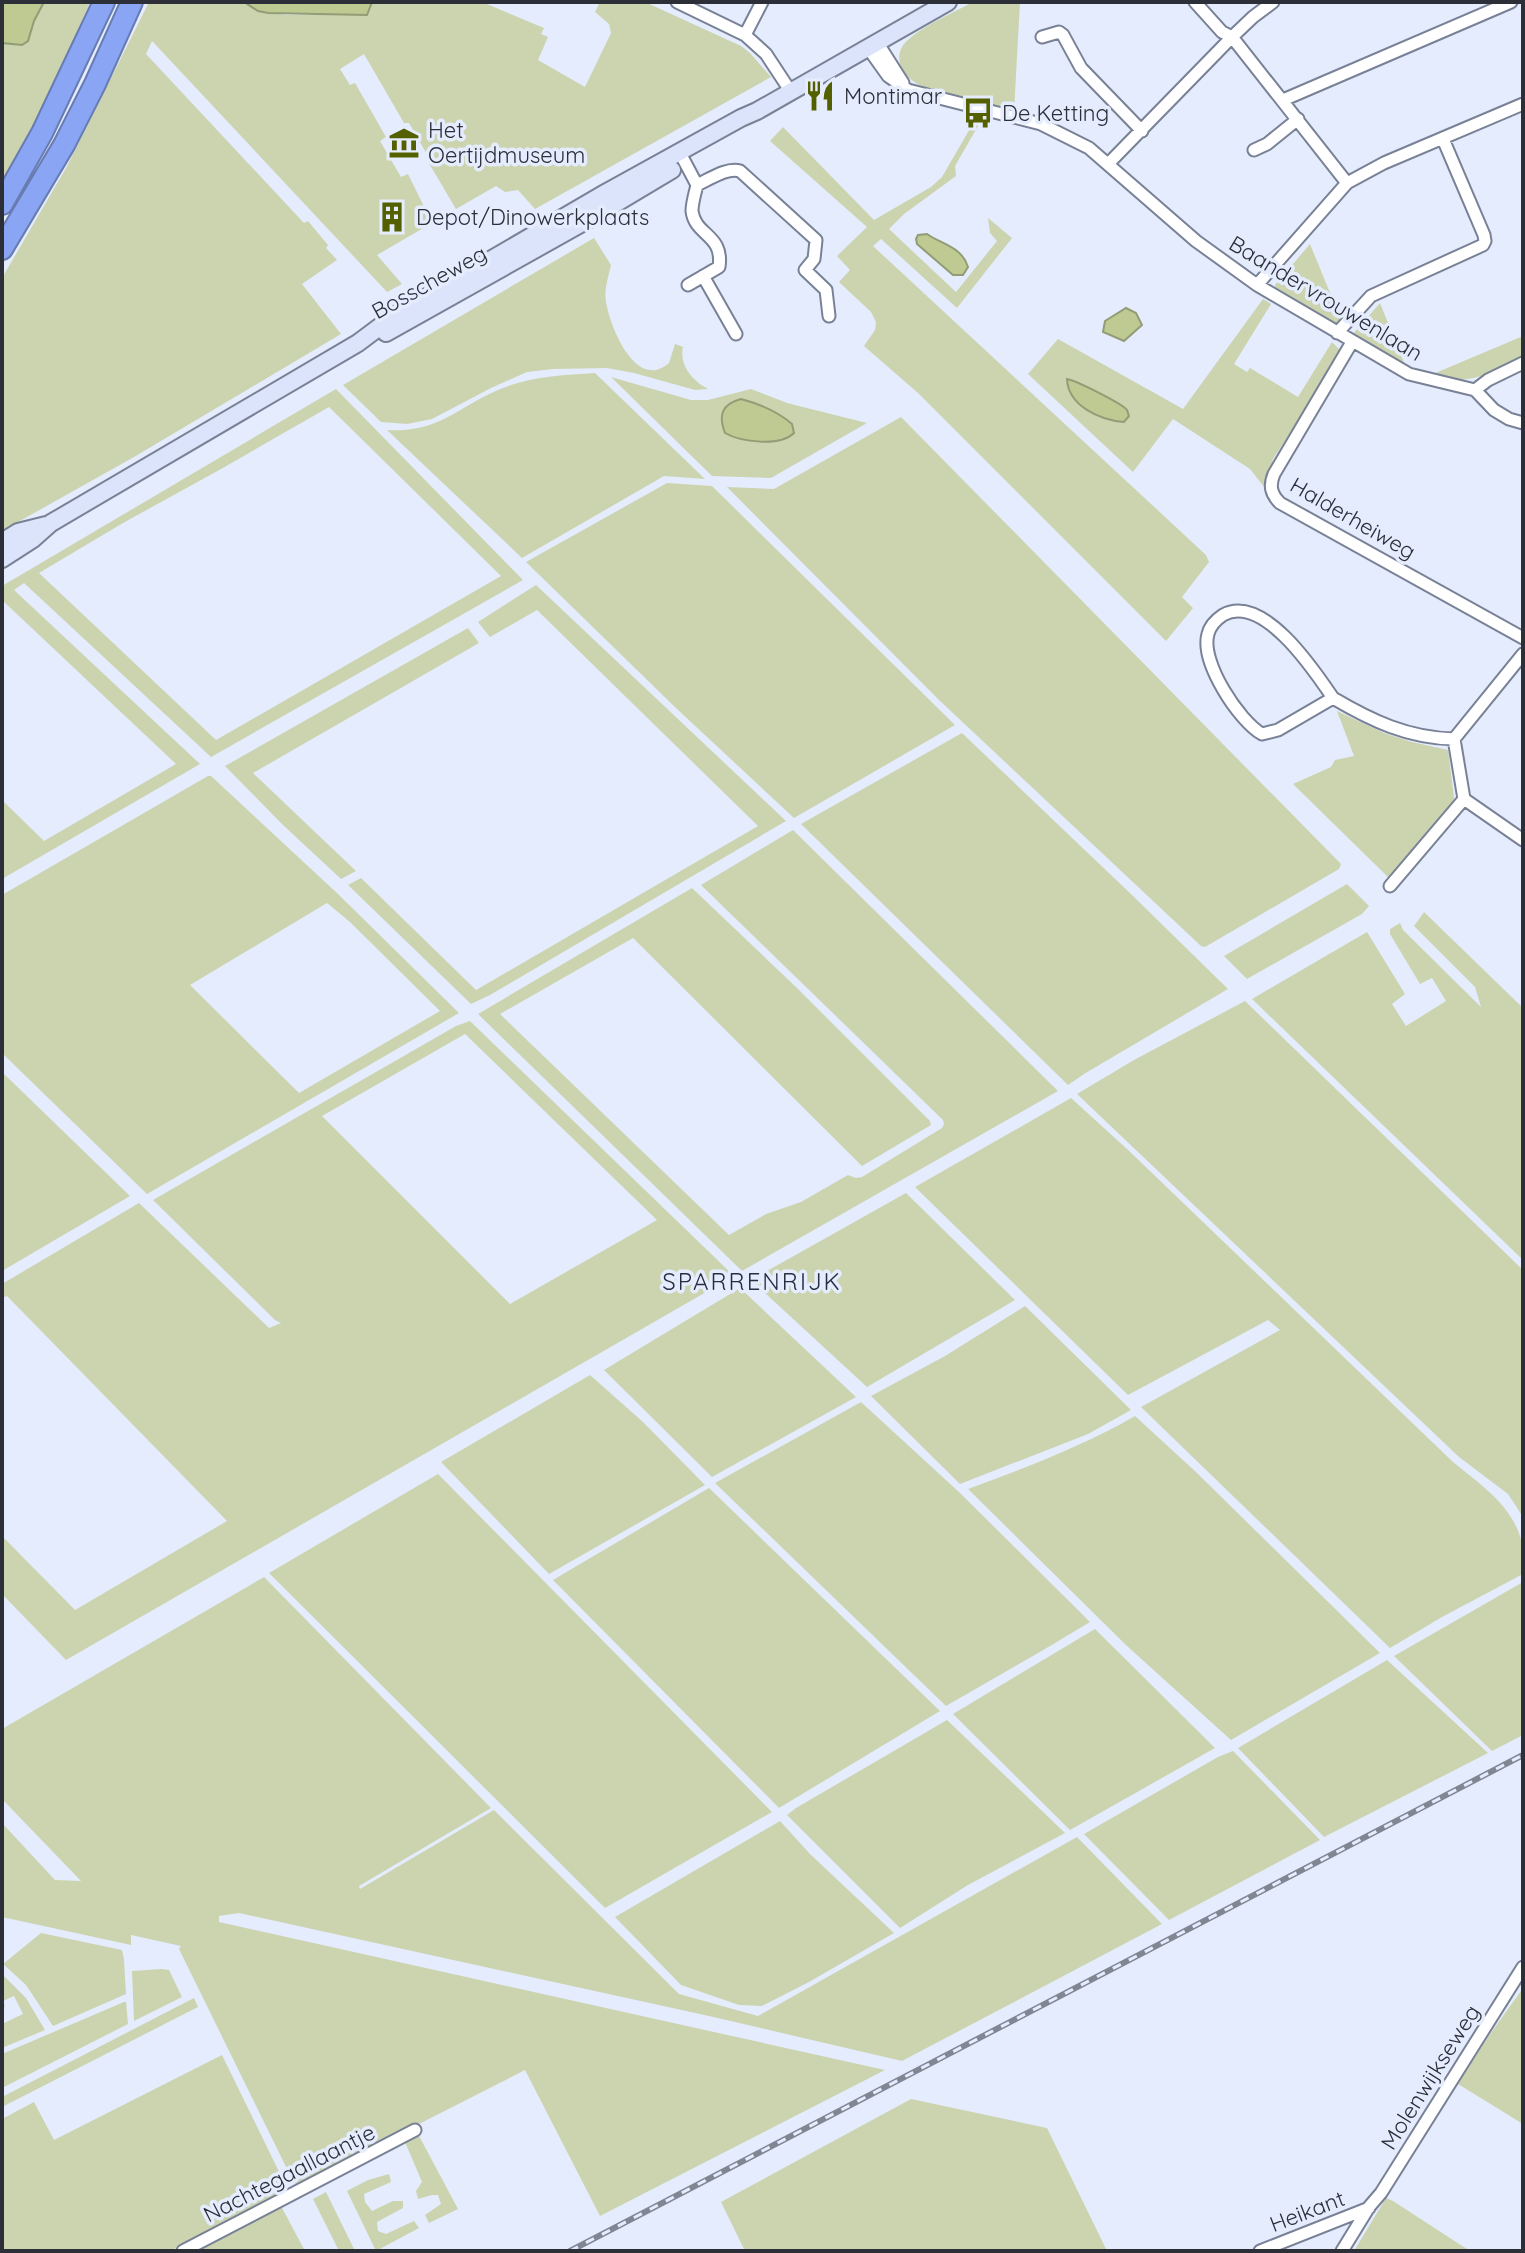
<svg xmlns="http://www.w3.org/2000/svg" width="1525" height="2253" font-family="Quicksand,sans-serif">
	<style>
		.green { fill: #ccd4af; fill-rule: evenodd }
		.water { fill: #beca91; stroke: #929c76; stroke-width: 2 }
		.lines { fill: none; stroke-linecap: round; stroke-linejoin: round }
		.street-casing { stroke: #798196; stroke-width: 15 }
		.secondary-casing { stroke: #798196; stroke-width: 20 }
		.highway-casing { stroke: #687cb2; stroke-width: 24 }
		.street { stroke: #fff; stroke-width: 11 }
		.secondary { stroke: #dce4fb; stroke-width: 16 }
		.highway { stroke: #89a5f3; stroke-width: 20 }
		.rail-casing { stroke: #818693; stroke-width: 6 }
		.rail { stroke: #e4ecfe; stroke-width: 3; stroke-dasharray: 9; stroke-linecap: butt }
		.labels { text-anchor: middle; stroke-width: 7; stroke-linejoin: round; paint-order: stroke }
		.poi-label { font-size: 22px; fill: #2c2f38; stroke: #e4ecfe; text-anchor: start }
		.street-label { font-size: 22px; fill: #2c2f38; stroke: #e4ecfe }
		.neighbourhood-label { font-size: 24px; letter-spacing: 2px; fill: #272e3f; stroke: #e4ecfe }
	</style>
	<rect width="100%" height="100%" fill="#e4ecfe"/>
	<path class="green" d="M2,2H90L47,103L2,186Z
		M149,2H244L258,11L286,15H367L372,2H482L544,28L541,34L548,37L538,60L585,87L611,33L609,24L595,12L600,2H645L741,46L750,53L771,77L535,209L518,190L505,192L496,186L456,209L427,160L429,158L409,123H404L364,54L340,69L350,85L355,83L386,137L380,141L401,177L408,174L432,223L377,255L402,284L387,292L152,41L146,54L304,223L308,221L328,245L326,248L337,260L302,284L341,334L134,457L2,531V278L66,168Z
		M973,2H1020L1014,112C989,106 931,95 913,81C901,73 894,57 904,44C919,27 953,13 973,2Z
		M975,120L979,121L978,126L955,166L956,176L904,214L889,229L956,292L997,241L990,233L988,218L1012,238L957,308L881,239L873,246L1206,555L1209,562L1182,597L1193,608L1166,641L918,393L864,346L875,330L876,322L871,312L839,282L850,270L837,256L867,227L770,141L783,127L874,220L931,187L942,177Z
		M594,238L611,265C608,278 604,290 606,302C610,327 636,392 669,363L675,344L683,347C679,366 693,381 708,389L695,390L634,373L607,368L553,369L527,372L491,388L432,419L407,424L381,422L343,385Z
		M1310,244L1342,322L1337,324L1275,289V285Z
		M1263,299L1271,304L1234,364L1247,372L1250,368L1298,397L1332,342L1342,352L1273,459L1264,487L1250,469L1173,419L1133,472L1028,374L1058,339L1183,409ZM1067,379L1119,404L1116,421C1095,413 1068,406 1067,379Z
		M1380,303L1405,365L1353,334Z
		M1523,336V359C1487,375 1466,386 1426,377Z
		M595,373L705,479L664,476L522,558L387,430C442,433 457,406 503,388C533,376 564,375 595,373Z
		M611,377L691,400H708L751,389L787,403L867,423L771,478L712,476Z
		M336,389L523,580L211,757L24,583L14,590L200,764L2,879V800L44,841L176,764L2,600V586ZM329,407L501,576L216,740L39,573L123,523L221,469Z
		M901,417L1341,864L1339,869L1205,947L1201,946L938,699L727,487L774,489Z
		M667,483L712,486L955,725L794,818L677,709L526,562Z
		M536,585L786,821L490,995L471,1004L348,885L361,878L476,990L758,826L537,610L490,637L478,622Z
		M468,628L479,643L253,773L356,871L341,879L283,825L225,766Z
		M1337,711L1384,733L1412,742L1448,750L1455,805L1391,880L1293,784L1331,767L1335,760L1354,756Z
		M962,733L1132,895L1228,989L1084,1074L1068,1085L801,824Z
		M208,776H211L338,894L459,1013L147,1194L2,1053V895ZM327,903L350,922L440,1011L299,1093L190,985Z
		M793,830L1058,1091L742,1271L478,1014L692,888L797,988L930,1121L931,1125L862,1166L633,938L500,1014L729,1235L766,1214L801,1202L848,1175L856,1178L862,1177L942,1128L944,1124L943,1120L701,885Z
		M1347,884L1369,906L1362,914L1247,979L1224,956Z
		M1424,912L1523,1008V1260L1252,999L1367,932L1405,994L1392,1004L1406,1026L1446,1001L1432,978L1420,984L1390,934V929L1400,923L1403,930L1481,1007L1475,987L1414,926Z
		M1245,1001L1523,1270V1517L1508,1494L1459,1457L1077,1094L1134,1060Z
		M470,1021L734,1276L66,1660L2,1594V1536L75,1610L227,1521L7,1296L2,1298V1284L139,1203L269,1328L281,1323L275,1320L153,1200L456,1026ZM465,1034L657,1220L510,1304L322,1116Z
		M2,1072L130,1196L2,1271Z
		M1071,1098L1127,1149L1453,1462C1482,1486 1517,1508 1523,1549C1524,1557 1523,1566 1523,1574L1442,1617L1390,1648L1141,1407L1280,1330L1268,1320L1128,1395L915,1187Z
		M906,1193L1015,1300L867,1387L751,1280Z
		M740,1288L856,1397L712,1477L604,1370Z
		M1025,1306L1131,1410L1088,1434L960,1484L871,1396L945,1356Z
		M590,1375L643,1422L705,1485L549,1574L441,1462Z
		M861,1402L960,1493L1090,1622L1045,1649L946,1706L715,1483Z
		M1135,1416L1197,1473L1380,1653L1231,1740L1127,1646L968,1489C1025,1468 1083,1446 1135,1416Z
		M438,1474L772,1812L605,1908L269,1573Z
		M709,1488L940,1711L779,1808L553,1580Z
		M264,1577L491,1808L359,1886L360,1889L494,1810L679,1994L758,2016L1077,1837L1162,1924L902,2061L709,2016L239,1913L219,1916V1922L885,2070L600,2216L525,2070L297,2186L291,2177L179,1949L181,1946L131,1935V1945L2,1917V1823L55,1880L81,1881L2,1799V1729Z
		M1523,1582V1735L1492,1751L1394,1656Z
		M1095,1629L1215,1748L1070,1830L953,1714Z
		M1387,1660L1488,1753L1324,1837L1238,1748Z
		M947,1720L1065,1833L968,1885L900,1928L787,1815L796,1808Z
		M1233,1751L1320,1840L1169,1920L1084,1834L1218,1757Z
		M780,1821L810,1854L894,1933L809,1982L762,2006L739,2005L681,1985L615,1917Z
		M41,1933L122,1950L124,1960L126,1994L53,2026L26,1985L3,1964Z
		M162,1969L169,1970L182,1997L134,2021L132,1971Z
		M2,1974L26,1998L45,2030L2,2048V2024L23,2014L14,1996L3,2001L5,2007L2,2008Z
		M1523,1988V2124L1458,2084L1488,2037Z
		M194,1998L198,2007L2,2107V2097Z
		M124,2002H126L128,2024L2,2088V2054Z
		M222,2055L288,2190L170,2251H2V2119L34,2102L54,2140Z
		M911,2099L1047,2128L1107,2251H745L721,2202Z
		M418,2134L458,2209L429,2223L425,2215L441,2204L438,2195H432L418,2199L416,2191L422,2182L405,2142Z
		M389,2174L391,2182L364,2194L365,2202L372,2211L393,2201H403V2208L377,2222L378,2231L386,2234L414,2221L419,2228L376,2251L347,2191L368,2180Z
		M326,2192L355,2251H339L313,2199Z
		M1386,2198L1393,2201L1470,2251H1354Z
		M281,2206L305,2251H192Z"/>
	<path class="water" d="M2,2H44L34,21L28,41L22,45L2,43Z
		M244,2H372L367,15L268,13L258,11Z
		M927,234C943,245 962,247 968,267L963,275H953L917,244L916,239L918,235Z
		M1126,308L1136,313L1142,325L1124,341L1103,332L1105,321Z
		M1067,379C1075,380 1123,404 1127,410C1128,412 1128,414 1129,416L1124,422C1100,420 1068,406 1067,379Z
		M741,399C760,404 777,411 792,424L794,433C780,447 741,442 725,433C718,415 722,404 741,399Z"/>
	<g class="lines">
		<g class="street-casing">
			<path id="street" d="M677,2L745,35L766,54L791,92
				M1195,2L1222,32L1232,37L1347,183
				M745,35L762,2
				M1042,37L1059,32L1063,35L1081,68L1142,131
				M877,42L903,83
				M868,48L888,76L908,90L1041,124L1089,148L1196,241L1257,285L1409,374L1475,390L1494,410L1509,419L1523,423
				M1283,100L1511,2
				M1254,150L1267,144L1298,119
				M680,153L697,185C710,179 727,167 740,171L816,240L814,259L805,270L826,290L829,316
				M1108,164L1232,37L1253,17L1273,2
				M703,276L736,334
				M688,285L719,267C724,234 695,236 692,211C692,203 695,193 697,185
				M1257,285L1347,183L1384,163L1523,104
				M1337,333L1371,296L1483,245L1485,241L1484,235L1443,139
				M1352,342L1274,474C1269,486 1271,494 1280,503L1523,638
				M1475,390L1488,380L1523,363
				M1333,698C1314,670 1263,593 1223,615C1217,619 1210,626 1208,634C1200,662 1239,721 1262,734L1278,730L1333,698C1372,721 1408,738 1454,739
				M1464,799L1523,840
				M1390,886L1464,799L1454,739L1523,654
				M183,2251L415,2130
				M1260,2251L1369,2208
				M1342,2251L1369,2207L1381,2193L1523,1967"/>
		</g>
		<g class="secondary-casing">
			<path id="secondary" d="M386,333L600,213L672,170
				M2,542L18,532L46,525
				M2,559L33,539L51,523L358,343L394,316L607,192L741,118L757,111L948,2"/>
		</g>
		<g class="highway-casing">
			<path id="highway" d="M2,204L42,133L104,2
				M2,249L64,145L95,84L132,2"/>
		</g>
		<use href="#street" class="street"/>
		<use href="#secondary" class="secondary"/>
		<use href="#highway" class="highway"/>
		<g class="rail-casing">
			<path id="rail" d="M570,2251L1523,1755"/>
		</g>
		<use href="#rail" class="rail"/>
	</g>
	<defs>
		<g id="restaurant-bare" transform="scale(2.4)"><path d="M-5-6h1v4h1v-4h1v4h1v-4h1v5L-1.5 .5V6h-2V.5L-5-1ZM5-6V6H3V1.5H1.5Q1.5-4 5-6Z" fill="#546000" stroke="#e4ecfe" stroke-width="2.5" paint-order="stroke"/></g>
		<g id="bus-bare" transform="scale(2.4)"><path d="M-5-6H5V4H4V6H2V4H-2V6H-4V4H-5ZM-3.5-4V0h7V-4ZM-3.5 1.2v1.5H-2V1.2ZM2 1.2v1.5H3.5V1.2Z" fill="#546000" stroke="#e4ecfe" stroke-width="2.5" paint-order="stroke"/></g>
		<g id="museum-bare" transform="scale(2.4)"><path d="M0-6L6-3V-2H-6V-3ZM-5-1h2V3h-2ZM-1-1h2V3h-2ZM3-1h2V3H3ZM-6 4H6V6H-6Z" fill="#546000" stroke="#e4ecfe" stroke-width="2.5" paint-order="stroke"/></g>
		<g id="building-bare" transform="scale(2.4)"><path d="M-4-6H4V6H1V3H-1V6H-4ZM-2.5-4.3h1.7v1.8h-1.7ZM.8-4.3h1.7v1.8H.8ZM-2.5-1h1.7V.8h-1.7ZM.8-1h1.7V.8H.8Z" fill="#546000" stroke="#e4ecfe" stroke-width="2.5" paint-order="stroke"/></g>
	</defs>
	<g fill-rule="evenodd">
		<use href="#restaurant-bare" x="820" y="96"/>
		<use href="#bus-bare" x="978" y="113"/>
		<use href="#museum-bare" x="404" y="143"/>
		<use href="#building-bare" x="392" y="217"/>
	</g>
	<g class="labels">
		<g class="poi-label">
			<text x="844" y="104">Montimar</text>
			<text x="1002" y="121">De Ketting</text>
			<text x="428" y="138">Het<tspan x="428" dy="25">Oertijdmuseum</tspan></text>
			<text x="416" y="225">Depot/Dinowerkplaats</text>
		</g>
		<g class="street-label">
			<text transform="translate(429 282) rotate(-29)" y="8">Bosscheweg</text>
			<text transform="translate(1326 298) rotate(31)" y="8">Baandervrouwenlaan</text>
			<text transform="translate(1353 518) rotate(30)" y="8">Halderheiweg</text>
			<text transform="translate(1430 2077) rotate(-58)" y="8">Molenwijkseweg</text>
			<text transform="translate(289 2173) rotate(-27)" y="8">Nachtegaallaantje</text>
			<text transform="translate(1307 2211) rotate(-21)" y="8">Heikant</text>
		</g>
		<g class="neighbourhood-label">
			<text x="752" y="1290">SPARRENRIJK</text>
		</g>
	</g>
	<rect width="1525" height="2253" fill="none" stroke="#2c2f38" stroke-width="8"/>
</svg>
